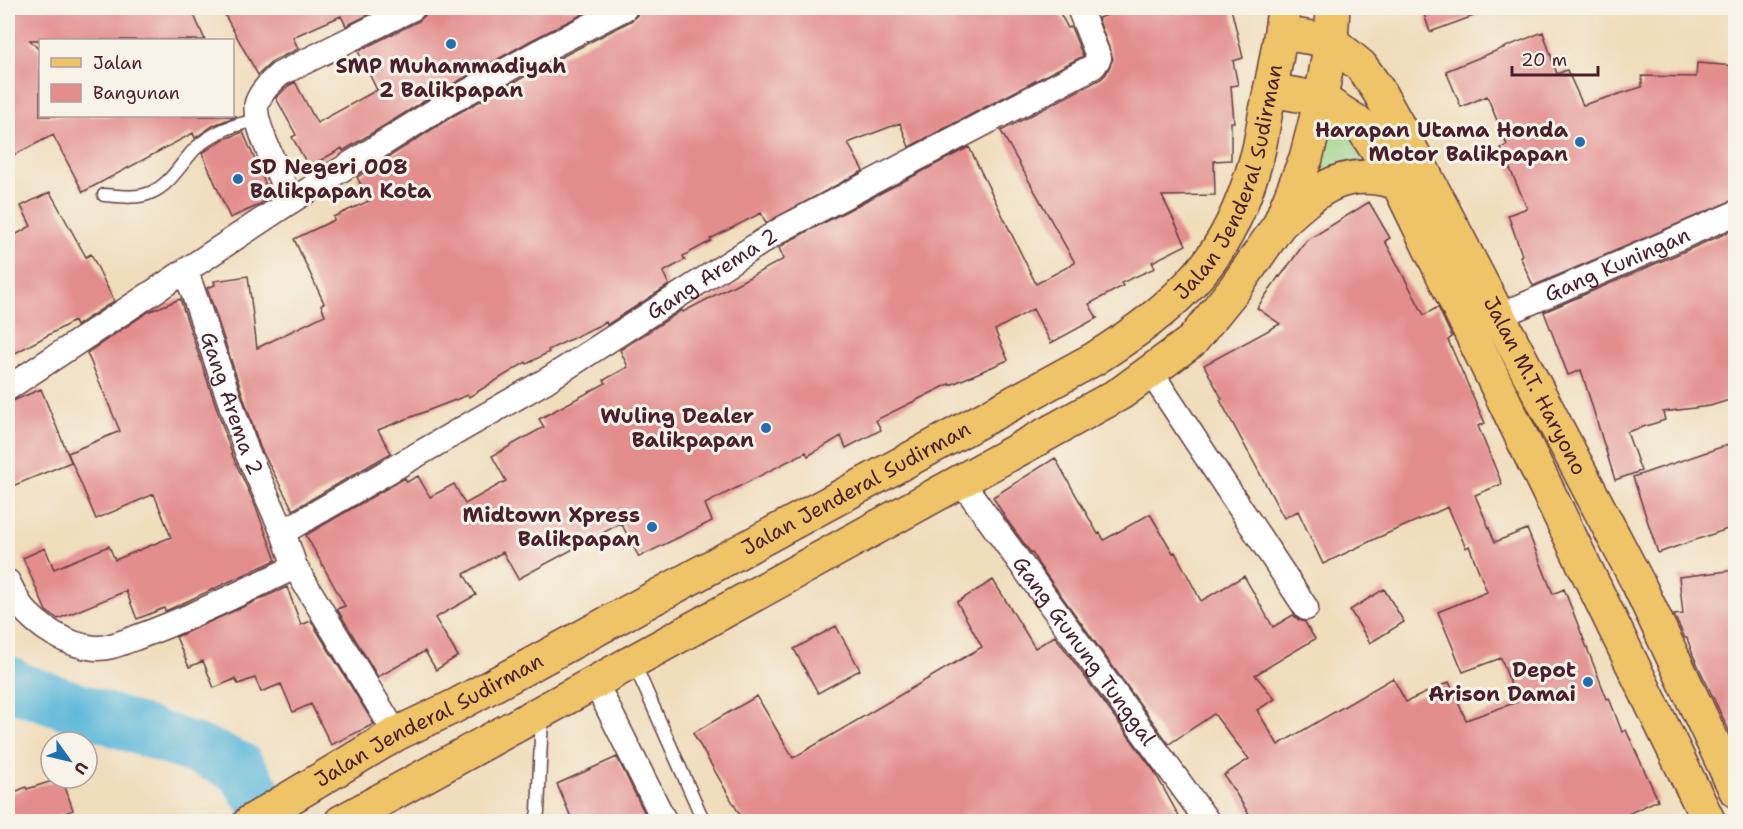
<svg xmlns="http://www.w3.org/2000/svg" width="1743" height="829" font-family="'Shantell Sans',sans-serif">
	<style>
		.green { fill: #94cf83; stroke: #6f7757; stroke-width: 1.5 }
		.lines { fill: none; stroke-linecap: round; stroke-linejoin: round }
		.river { stroke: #5cb8da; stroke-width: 51 }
		.building { fill: #e38d8d }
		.lane-casing { stroke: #633c41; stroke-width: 15 }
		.street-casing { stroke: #633c41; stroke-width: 27 }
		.primary-casing { stroke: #633c41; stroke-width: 36 }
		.highway-casing { stroke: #633c41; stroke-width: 36 }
		.lane { stroke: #fff; stroke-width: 12 }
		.street { stroke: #fff; stroke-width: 24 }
		.primary { stroke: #efc469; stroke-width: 33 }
		.highway { stroke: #efc469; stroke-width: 33 }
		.poi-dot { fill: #1f6fb2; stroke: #f7f3e8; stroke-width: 2 }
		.labels { text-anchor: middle; stroke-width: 6; stroke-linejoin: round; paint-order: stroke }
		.poi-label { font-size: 21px; font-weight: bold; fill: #4a1f2b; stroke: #f7f3e8; text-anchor: end }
		.street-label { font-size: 21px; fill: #4a1f2b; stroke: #f7f3e8 }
	</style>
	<rect width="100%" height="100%" fill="#f7f3e8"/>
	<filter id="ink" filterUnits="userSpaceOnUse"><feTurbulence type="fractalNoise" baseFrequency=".0167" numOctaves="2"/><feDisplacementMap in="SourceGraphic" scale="12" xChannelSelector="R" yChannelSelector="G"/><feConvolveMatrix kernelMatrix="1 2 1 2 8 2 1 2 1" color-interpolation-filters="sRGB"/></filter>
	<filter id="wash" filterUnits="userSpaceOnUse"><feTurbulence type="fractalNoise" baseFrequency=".008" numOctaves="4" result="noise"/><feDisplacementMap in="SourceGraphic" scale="24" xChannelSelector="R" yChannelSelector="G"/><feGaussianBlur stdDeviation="1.35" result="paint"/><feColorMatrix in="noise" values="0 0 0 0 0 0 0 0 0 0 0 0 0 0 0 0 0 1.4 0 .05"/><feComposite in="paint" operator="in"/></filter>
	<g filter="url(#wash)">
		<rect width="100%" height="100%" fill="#f0ddbc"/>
		<path class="green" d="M1342,129L1354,139L1365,169L1312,185L1329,135Z"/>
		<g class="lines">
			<path class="river" d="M8,681L17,687L204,752L239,767L275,822"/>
		</g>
		<g id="blocks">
			<path class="building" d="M8,8H191L205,40H30L40,51V116H237L214,125L195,138L193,133L83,192L53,135L8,158Z
				M221,8H382L346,26L341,16L293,37L298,49L273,61L258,75Z
				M427,8H595L530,41L439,92L343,151L342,148L309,167L292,137L296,135L276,98L288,86L295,82L317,123L377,90L358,51L419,21L425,15Z
				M639,8H1057L1068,28L1071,27L1083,56L909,147L900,123L848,143L863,171L766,223L761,213L710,239L711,241L683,256L685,260L663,272L669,285L607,325L606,322L548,350L549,352L527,364L526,362L469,397L468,395L378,430L391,453L293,510L260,447L207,288L215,285L214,281L248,276L257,348L325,315L321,305L324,303L294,239L334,220L333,217L369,201L357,177L453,116L544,66L631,21L637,15Z
				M1130,8H1173L1175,13L1199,8H1231L1243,58L1233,61L1238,85L1231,86L1234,122H1231V160L1214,161L1215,195L1162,196L1186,245L1152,262L1155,268L1121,283L1123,286L1089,304L1097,318L1051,343L1033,309L995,330L1008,360L950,385L949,384L876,420L881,430L846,448L841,436L808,456L806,452L705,504L712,521L639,557L621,523L518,579L503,552L464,574L476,595L435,618L458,656L436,670L425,651L378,677L337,609L345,606L306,535L405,478L407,482L418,476L430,497L454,484L465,504L506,481L492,456L544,427L539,419L606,383L604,380L628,367L620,350L682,310L683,312L784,259L779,248L789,241L969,147L1036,284L1075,263L1001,131L1101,79L1106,74L1113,59L1098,18Z
				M1422,8H1490V10L1430,32Z
				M1543,32L1557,74L1567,70L1583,105L1642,87V76L1696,77L1697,63L1736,66V199L1533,286L1520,256L1522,255L1508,215L1527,208L1501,148L1507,145L1487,96L1461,107L1446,71Z
				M243,132L271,197L257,206L230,218L202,153L222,140Z
				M50,192L86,257L91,254L114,301L76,326L74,321L8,357V239L31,226L21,206Z
				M1369,202L1390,238L1385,241L1424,315L1438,307L1452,337L1448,340L1485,423L1478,426L1502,484L1475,495L1495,542L1527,529L1553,594L1564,589L1607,699L1609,698L1622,732L1626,730L1658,800L1611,822H1254L1224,775L1249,759L1214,714L1169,744L1039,565L1032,552L1031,553L1006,519L993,497L1055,458L1098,534L1100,533L1104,540L1150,514L1173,553L1175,552L1201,601L1244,576L1273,627L1293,615L1299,620L1305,622L1315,639L1255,675L1275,699L1257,710L1278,745L1393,678L1406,702L1449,682L1466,720L1517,702L1501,658L1463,672L1438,612L1487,592L1469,546L1466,548L1448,507L1377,538L1323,564L1298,511L1284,518L1220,400L1222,399L1204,365L1280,324L1257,308L1279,276L1280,277L1306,241Z
				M1736,229V398L1710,406L1663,412L1665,420L1627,432L1641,471L1615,480L1581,370L1568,375L1544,312Z
				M180,299L233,457L255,505L276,560L170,609L165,611L164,608L137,619L126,591L58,619L46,611L23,558L45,548L54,569L109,546L115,560L171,537L154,494L96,519L68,453L120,431L87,353L148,312Z
				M41,389L71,462L8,488V403Z
				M1736,442V526L1658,553L1633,477Z
				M1736,570V734L1731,735L1693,655L1687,638H1685L1674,615L1683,614L1679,577Z
				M993,580L1035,648L1055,636L1154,771L1182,822H744L693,733L757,696L793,758L982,647L957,602Z
				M287,587L301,625L311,621L374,724L331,745L311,704L293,712L281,684L261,692L255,678L238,684L235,679L214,688L203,661L189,667L176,637Z
				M1384,589L1404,622L1370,643L1350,610Z
				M836,626L860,670L818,693L794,649Z
				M617,757L649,822H573L557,784Z
				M62,778L73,810L40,822H8V795L26,787L27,789Z"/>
		</g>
	</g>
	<g filter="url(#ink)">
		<use href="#blocks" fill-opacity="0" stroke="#633c41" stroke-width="1.5"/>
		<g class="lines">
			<g class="lane-casing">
				<path id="lane" d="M104,195C118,196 136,199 150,193C171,185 182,161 197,147C217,130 231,126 256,120
					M633,661L704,822
					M535,822L538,812L542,715"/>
			</g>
			<g class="street-casing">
				<g id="street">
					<path d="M291,201C283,182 251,120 257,103C261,91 271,82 280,74L413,8"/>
					<path id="s1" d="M186,271L247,452L283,532L295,567L396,734"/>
					<path id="s2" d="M1499,316L1736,213"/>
					<path d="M1150,371L1306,608"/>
					<path d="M8,388L291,201L446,104L537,53L625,8"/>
					<path id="s3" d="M961,481L1208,822"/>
					<path id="s4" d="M283,532L547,380L782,229L1094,66L1099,58L1079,8"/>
					<path d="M8,582C12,590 16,598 21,606C38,627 68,646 95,648C109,649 123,642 135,638C190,618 242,592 295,567"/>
					<path d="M595,682L665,822"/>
				</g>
			</g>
			<g class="primary-casing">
				<g id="primary">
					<path id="s5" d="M1282,33L1331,41L1361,66L1378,90L1423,171L1638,583L1736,791"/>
					<path d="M1270,90L1321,99L1360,124L1398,183L1709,822"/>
				</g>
			</g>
			<g class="highway-casing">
				<g id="highway">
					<path d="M1283,221C1320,187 1346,166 1398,183"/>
					<path id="s6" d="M250,822L396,734L455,706L1094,359C1132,335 1170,308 1200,273C1227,242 1245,199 1256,160C1262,141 1263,121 1268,102C1274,70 1281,39 1284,8"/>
					<path d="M341,822L1121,393L1192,341L1235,288L1279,225L1306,158L1312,135L1321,99L1331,41L1333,8"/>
				</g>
			</g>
			<use href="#lane" class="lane"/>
			<use href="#street" class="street"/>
			<use href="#primary" class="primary"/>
			<use href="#highway" class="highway"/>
		</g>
	</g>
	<g class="poi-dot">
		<circle cx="451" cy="44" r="6"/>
		<circle cx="1580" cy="142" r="6"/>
		<circle cx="238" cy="179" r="6"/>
		<circle cx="766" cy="428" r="6"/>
		<circle cx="652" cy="527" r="6"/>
		<circle cx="1588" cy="682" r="6"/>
	</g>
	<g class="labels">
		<g class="poi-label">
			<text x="451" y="73" text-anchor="middle">SMP Muhammadiyah<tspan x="451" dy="24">2 Balikpapan</tspan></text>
			<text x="1568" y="137">Harapan Utama Honda<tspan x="1568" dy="24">Motor Balikpapan</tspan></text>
			<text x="250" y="174" text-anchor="start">SD Negeri 008<tspan x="250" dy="24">Balikpapan Kota</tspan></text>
			<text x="754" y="423">Wuling Dealer<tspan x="754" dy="24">Balikpapan</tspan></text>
			<text x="640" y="522">Midtown Xpress<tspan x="640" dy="24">Balikpapan</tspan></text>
			<text x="1576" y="677">Depot<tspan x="1576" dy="24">Arison Damai</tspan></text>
		</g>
		<g class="street-label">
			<text dy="7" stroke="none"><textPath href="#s6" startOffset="1196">Jalan Jenderal Sudirman</textPath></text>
			<text dy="7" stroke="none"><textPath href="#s2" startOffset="129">Gang Kuningan</textPath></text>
			<text dy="7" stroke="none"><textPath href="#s4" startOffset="501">Gang Arema 2</textPath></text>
			<text dy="7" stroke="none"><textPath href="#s5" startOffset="453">Jalan M.T. Haryono</textPath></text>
			<text dy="7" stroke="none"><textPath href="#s1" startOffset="140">Gang Arema 2</textPath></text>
			<text dy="7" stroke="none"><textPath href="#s6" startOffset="692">Jalan Jenderal Sudirman</textPath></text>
			<text dy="7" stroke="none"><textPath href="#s3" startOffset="210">Gang Gunung Tunggal</textPath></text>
			<text dy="7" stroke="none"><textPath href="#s6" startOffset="206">Jalan Jenderal Sudirman</textPath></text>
		</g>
	</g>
	<rect width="1743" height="829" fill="none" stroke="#f7f3e8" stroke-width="30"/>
	<rect x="39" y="39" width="195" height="78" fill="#f7f3e8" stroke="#b29e9c" stroke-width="1.5"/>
	<rect x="51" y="58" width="30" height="9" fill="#efc469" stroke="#b29e9c" stroke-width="1.5"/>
	<text x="93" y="69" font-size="18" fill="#4a1f2b">Jalan</text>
	<rect x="51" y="84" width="30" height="18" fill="#e38d8d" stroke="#b29e9c" stroke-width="1.5"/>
	<text x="93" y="99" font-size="18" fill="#4a1f2b">Bangunan</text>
	<g transform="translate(69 760) rotate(124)"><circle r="28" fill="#f7f3e8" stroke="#b29e9c" stroke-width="1.5"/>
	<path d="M0-4.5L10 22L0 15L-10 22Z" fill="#1f6fb2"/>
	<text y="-9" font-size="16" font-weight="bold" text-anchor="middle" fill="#4a1f2b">U</text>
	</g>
	<path d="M1512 66v9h86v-9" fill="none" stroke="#4a1f2b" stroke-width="3"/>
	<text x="1521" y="66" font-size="18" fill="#4a1f2b" stroke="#f7f3e8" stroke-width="4.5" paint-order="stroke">20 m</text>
</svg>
